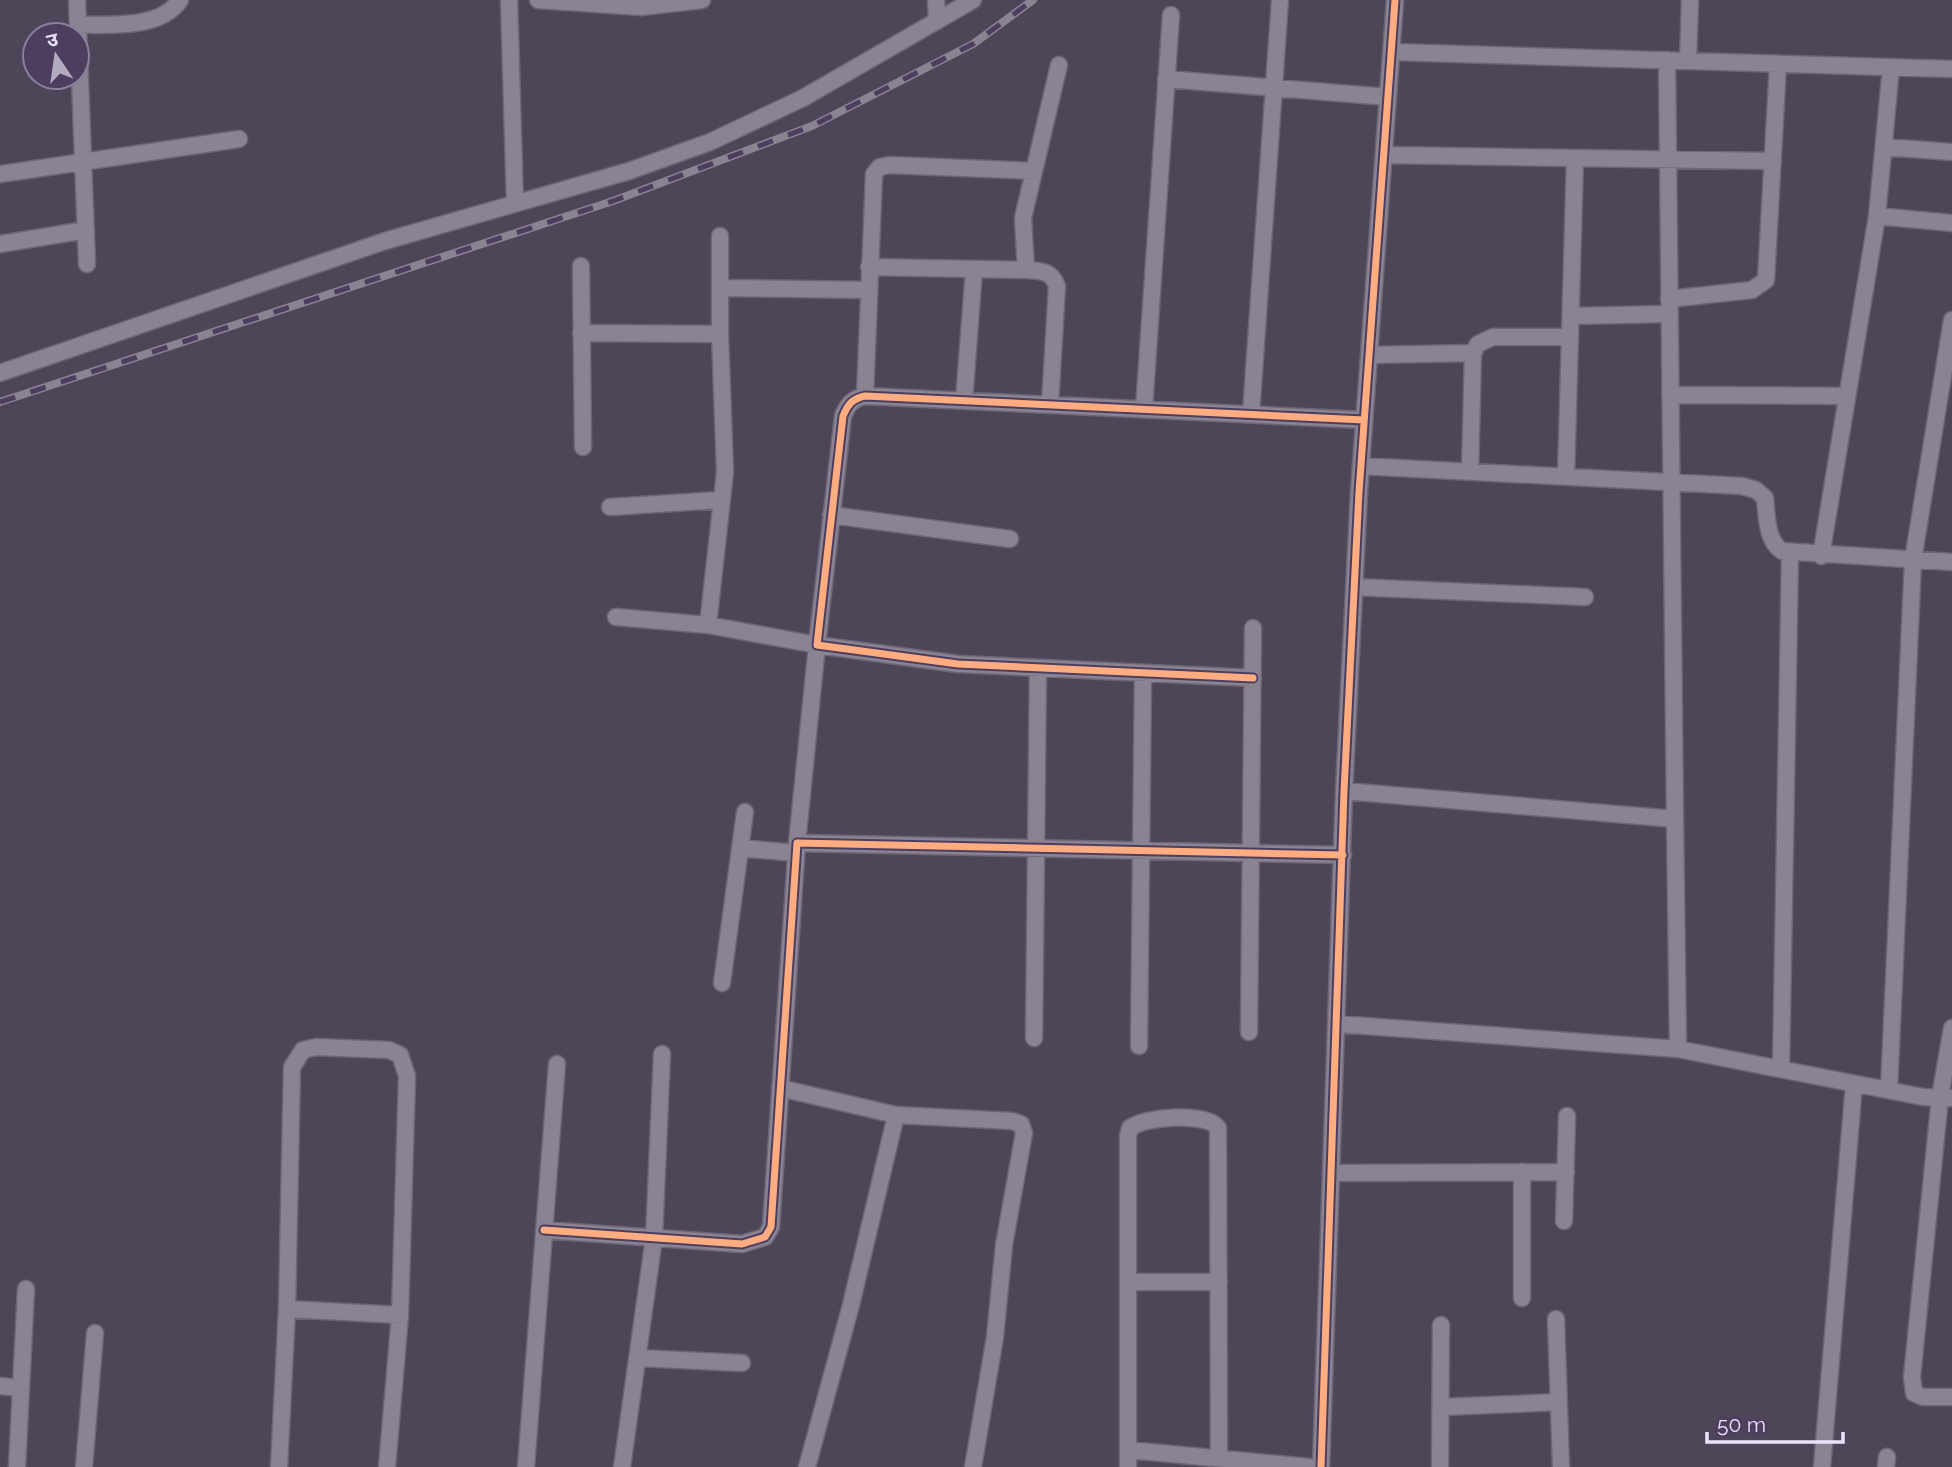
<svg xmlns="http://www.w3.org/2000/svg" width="1952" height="1467" font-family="Raleway,'Noto Sans Devanagari',sans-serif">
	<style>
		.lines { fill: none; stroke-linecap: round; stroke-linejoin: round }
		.street-casing { stroke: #6b6576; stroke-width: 19 }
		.street { stroke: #8a8392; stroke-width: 16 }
		.rail-casing { stroke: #8a8391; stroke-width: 8 }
		.rail { stroke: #4d3e60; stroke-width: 5; stroke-dasharray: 16; stroke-linecap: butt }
		.cycleway-casing { stroke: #4d3e60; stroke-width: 11 }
		.cycleway { stroke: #ffac80; stroke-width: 7 }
	</style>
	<rect width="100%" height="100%" fill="#4e4658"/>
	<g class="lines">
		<g class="street-casing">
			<path id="street" d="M77,0L87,264
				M509,0L515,204
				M538,0L641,7L702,0
				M936,0L937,21
				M78,25C109,24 160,30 180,0
				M1392,52L1952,69
				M1667,60L1675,819
				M1688,61L1690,0
				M1166,79L1388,97
				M1884,147L1952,152
				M1384,155L1773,161
				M0,174L239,139
				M1877,216L1952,223
				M720,236V334
				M0,244L86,230
				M581,266L583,447
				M869,267L1026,270
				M720,288L868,290
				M1669,299L1752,290L1766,280L1778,64
				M1571,316L1669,314
				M581,333L720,334L725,472L708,625L817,645L797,843
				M1473,353L1478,344L1493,337H1570
				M1369,355L1473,353L1470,472
				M0,373L385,241L629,171L710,142L803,98L973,0
				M1670,395L1847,396
				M865,396L874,174L880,167L889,165L1034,171
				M964,401L974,269
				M1050,405L1057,286C1051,270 1041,271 1026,270L1023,218L1059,65
				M1144,409L1171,15
				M1251,414L1280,0
				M1361,466L1742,486L1756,490L1765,498C1767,516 1766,540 1782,551L1952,562
				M1566,477L1575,158
				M610,507L720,500
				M831,515L1010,539
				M1821,556L1877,216L1891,67
				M1354,587L1585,597
				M616,617L708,625
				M1253,678L958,664L817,645L843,416C848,404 852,399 865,396L1364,420
				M1344,791L1675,819L1678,1049
				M740,848L796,853
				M722,983L745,812
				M1338,1024L1678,1049L1923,1097L1952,1098
				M1952,1028L1940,1097L1912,1377L1914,1393L1923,1397H1952
				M1249,1032L1253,628
				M1034,1038L1038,668
				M1139,1046L1143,673
				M1781,1069L1790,554
				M780,1088L896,1115
				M1889,1090L1913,560L1952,320
				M1332,1173L1566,1172
				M1564,1221L1567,1116
				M544,1230L742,1244L765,1237L771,1227L797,843L1343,855
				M1128,1282H1219
				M1522,1298V1172
				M287,1309L400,1315
				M1556,1319L1561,1467
				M638,1358L742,1363
				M0,1386L21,1388
				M1441,1407L1559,1402
				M1129,1450L1309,1467
				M17,1467L26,1289
				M84,1467L95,1333
				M279,1467L287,1309L292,1067L303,1050L316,1047L389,1050L400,1055L407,1076L400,1315L387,1467
				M526,1467L557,1064
				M622,1467L654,1238L662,1054
				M807,1467L851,1305L896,1115L1012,1121L1021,1124L1024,1133L1004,1245L995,1337L973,1467
				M1128,1467V1136L1130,1128C1145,1116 1207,1112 1218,1128L1219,1458
				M1321,1467L1344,791L1359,492L1395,0
				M1440,1467L1441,1325
				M1822,1467L1854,1084
				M1886,1467L1887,1457"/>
		</g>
		<use href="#street" class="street"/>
		<g class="rail-casing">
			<path id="rail" d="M0,402L613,201L812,126L973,44L1033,0"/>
		</g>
		<use href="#rail" class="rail"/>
		<g class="cycleway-casing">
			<path id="cycleway" d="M1253,678L958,664L817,645L843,416C848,404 852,399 865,396L1364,420
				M544,1230L742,1244L765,1237L771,1227L797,843L1343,855
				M1321,1467L1344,791L1359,492L1395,0"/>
		</g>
		<use href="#cycleway" class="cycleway"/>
	</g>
	<g transform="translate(56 56) rotate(347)"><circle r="33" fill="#4d3e60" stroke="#8c809c" stroke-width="2"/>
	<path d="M0-5L12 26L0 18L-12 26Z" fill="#b3abbf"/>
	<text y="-10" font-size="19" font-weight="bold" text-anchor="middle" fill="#eae2f7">उ</text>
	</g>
	<path d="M1707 1432v10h136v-10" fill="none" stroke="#eae2f7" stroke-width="3.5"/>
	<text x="1717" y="1432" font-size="21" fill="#eae2f7" stroke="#4d3e60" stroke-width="5" paint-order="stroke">50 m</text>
</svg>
